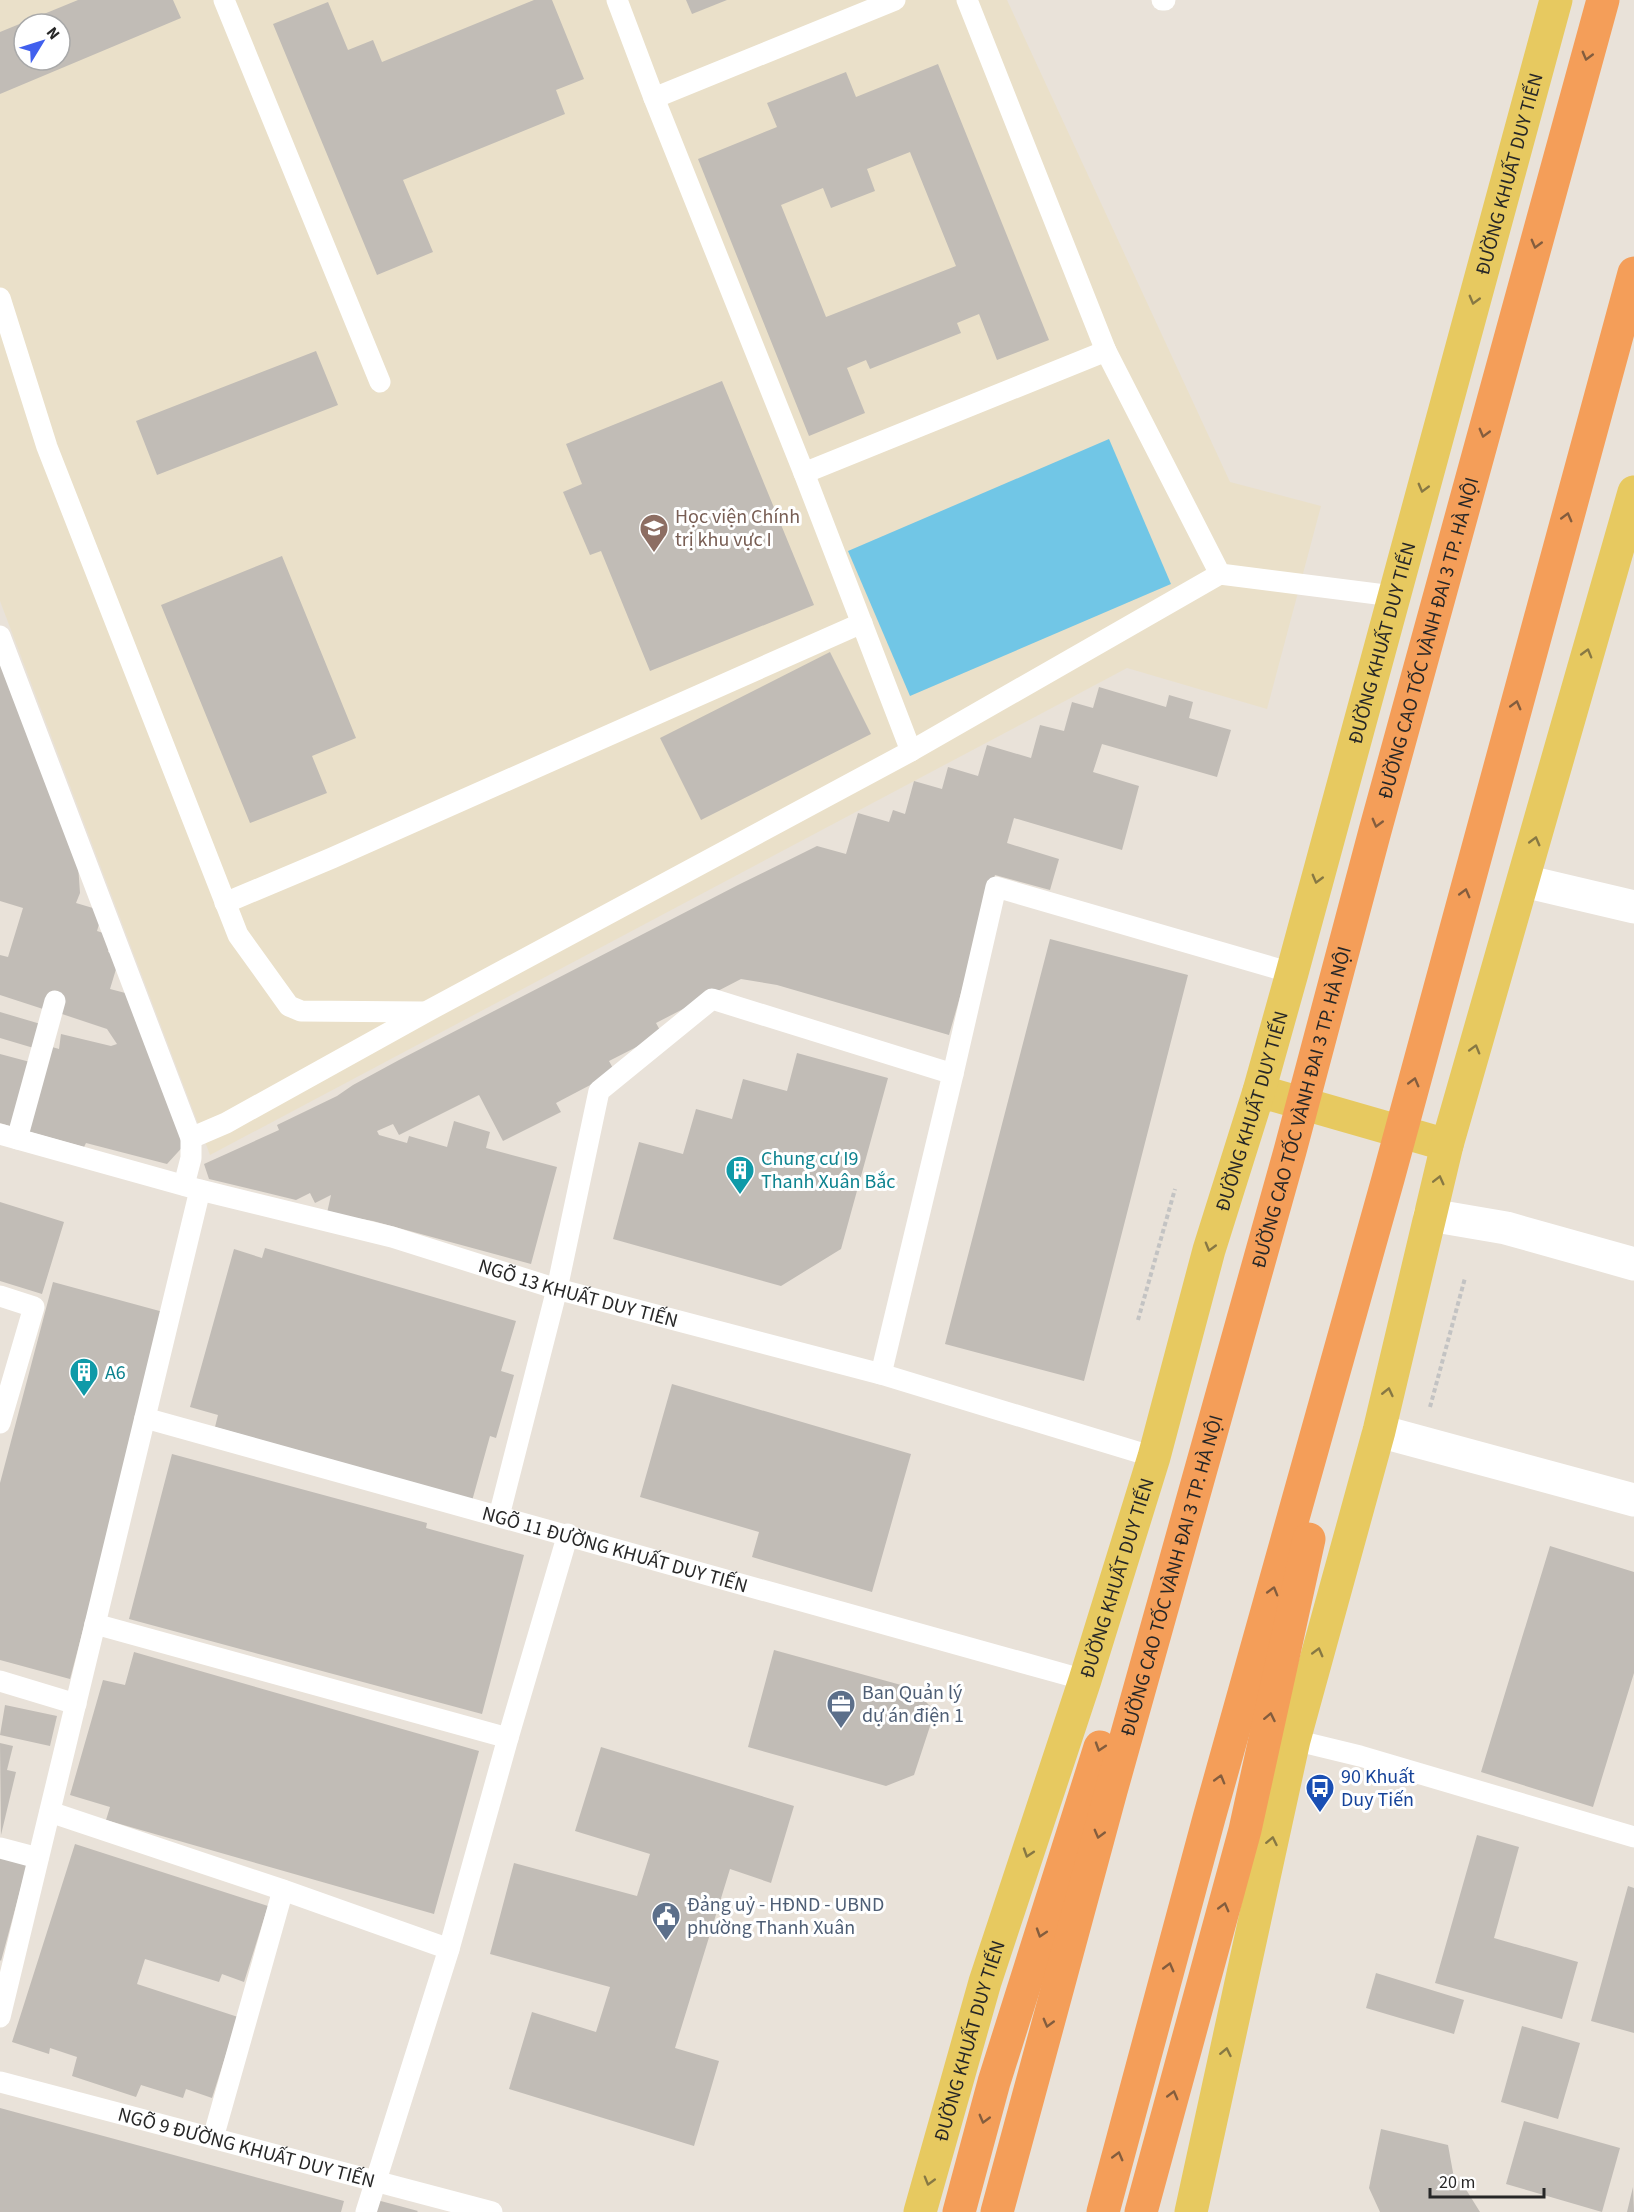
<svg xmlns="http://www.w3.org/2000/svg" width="1634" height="2212" font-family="'Source Sans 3',sans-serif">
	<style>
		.education { fill: #eae0c9; fill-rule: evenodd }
		.water { fill: #71c6e6 }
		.building { fill: #c1bcb6; fill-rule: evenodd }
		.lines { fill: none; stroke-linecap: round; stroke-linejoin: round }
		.path { stroke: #c3c3c3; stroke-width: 4; stroke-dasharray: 4.5 3; stroke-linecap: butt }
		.lane { stroke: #fff; stroke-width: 21 }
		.street { stroke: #fff; stroke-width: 33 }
		.primary { stroke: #e7c960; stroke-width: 33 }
		.highway { stroke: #f49e59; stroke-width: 33 }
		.oneway { stroke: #835d3e }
		.oneway2 { stroke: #877844 }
		.labels { text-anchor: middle; stroke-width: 6; stroke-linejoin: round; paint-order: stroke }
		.street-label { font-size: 20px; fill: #272727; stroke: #fff }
		.education-label { font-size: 20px; fill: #785e54; stroke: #fff; text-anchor: start }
		.culture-label { font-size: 20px; fill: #0d838f; stroke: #fff; text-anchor: start }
		.service-label { font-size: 20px; fill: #4e5e75; stroke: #fff; text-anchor: start }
		.transit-label { font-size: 20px; fill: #164399; stroke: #fff; text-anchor: start }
	</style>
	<rect width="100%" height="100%" fill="#e9e2d9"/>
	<path class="education" d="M0,0H1007L1230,482L1321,506L1267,709L1127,668L210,1155L0,601ZM24,24H60V60H24Z"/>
	<path class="water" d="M1109,439L1171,584L910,696L848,551Z"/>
	<path class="building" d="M78,0H173L181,18L0,94V32ZM24,24H60V60H24Z
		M534,0H552L584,79L556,90L565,114L403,180L433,252L377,275L273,24L328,2L348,50L373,40L382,62Z
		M686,0H727L692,14Z
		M938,64L1049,340L997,360L979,314L957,323L961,333L870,369L866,360L847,368L865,413L809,436L698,159L777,127L767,103L846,72L856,97ZM910,152L956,266L826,317L781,205L823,188L831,208L875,191L867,169Z
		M316,351L338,405L157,475L136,421Z
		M722,381L814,605L650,671L601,551L590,555L563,492L582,484L566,444Z
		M282,556L356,738L312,756L327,793L250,823L161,605Z
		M0,649L77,850L80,893L76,903L103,911L97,931L113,936L108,952L120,956L110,989L133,995L188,1141L167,1164L86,1143L84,1147L23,1130L45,1045L59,1049L61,1034L111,1046L117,1044L107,1029L53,1011L58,995L49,992L43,1009L0,995V955L8,957L23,908L0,901Z
		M830,652L871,734L701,820L660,738Z
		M1099,687L1166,707L1169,695L1193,702L1189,718L1231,730L1217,777L1102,744L1093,772L1139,786L1122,850L1014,818L1007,843L1059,859L1050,890L995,875L949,1035L777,985L741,979L656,1023L662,1034L609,1061L615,1072L556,1103L561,1112L503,1141L479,1095L399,1135L393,1124L377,1131L379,1135L407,1143L409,1136L447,1147L454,1121L490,1132L486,1148L557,1167L531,1264L373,1221L327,1213L331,1195L315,1203L310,1193L296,1200L209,1179L204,1164L279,1130L277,1125L337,1096L353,1085L399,1060L738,885L817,846L846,854L858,813L889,822L893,810L905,814L914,781L942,789L948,767L978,776L987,745L1031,758L1040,725L1064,731L1072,702L1093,708Z
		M1050,939L1188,975L1084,1381L945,1344Z
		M0,1012L44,1025L37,1049L0,1038Z
		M797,1053L888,1078L841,1249L781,1286L613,1239L639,1142L683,1154L696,1109L732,1119L743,1079L787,1091Z
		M0,1054L30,1062L13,1127L0,1123Z
		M0,1202L64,1222L42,1294L0,1281Z
		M265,1248L516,1321L501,1371L514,1375L496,1438L490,1436L472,1501L215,1427L218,1415L190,1407L234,1249L262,1258Z
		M53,1282L167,1313L70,1679L0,1660V1483Z
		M672,1384L911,1454L872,1592L752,1557L759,1532L640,1497Z
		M172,1454L427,1523L426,1528L524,1555L482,1714L129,1619Z
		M1550,1546L1634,1572V1673L1593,1807L1481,1772Z
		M774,1650L912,1688L935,1711L914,1775L886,1786L748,1747Z
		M134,1652L479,1751L434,1914L106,1820L110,1807L70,1795L103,1680L125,1685Z
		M5,1705L57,1716L50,1746L0,1735Z
		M0,1743L13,1746L7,1770L16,1772L1,1835Z
		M601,1747L794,1806L771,1883L730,1869L675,2048L719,2061L694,2146L509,2089L532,2012L596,2032L610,1987L490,1954L514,1863L637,1896L650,1854L575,1831Z
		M1477,1835L1519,1847L1494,1938L1578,1962L1562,2019L1435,1983Z
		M75,1844L268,1906L244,1982L222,1974L219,1982L145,1959L137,1984L238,2017L212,2098L186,2089L183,2098L141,2085L136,2097L72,2076L77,2057L50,2048L49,2054L12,2042Z
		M0,1858L27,1865L1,1961L0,1960Z
		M1628,1886L1634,1888V2033L1591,2021Z
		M1376,1973L1464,2000L1454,2034L1366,2008Z
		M1522,2026L1580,2043L1558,2119L1501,2102Z
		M0,2108L344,2201L341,2212H0Z
		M1524,2121L1620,2148L1602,2212L1506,2184Z
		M1381,2129L1448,2145L1454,2178L1462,2183L1480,2212H1380L1369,2188Z
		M1633,2187L1634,2212H1627Z
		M377,2200L418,2211L417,2212H374Z"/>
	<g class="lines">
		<path class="path" d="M1138,1320L1175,1189
			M1430,1407L1465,1278"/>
		<g class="lane">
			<path d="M224,0L380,382"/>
			<path d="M617,0L654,98L804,473L911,751"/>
			<path d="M967,0L1106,351L1220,574L1393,596"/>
			<path d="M1162,0H1165"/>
			<path d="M654,98L895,0"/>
			<path d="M0,298L47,447L238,935L289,1006L301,1011L423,1012"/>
			<path d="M804,473L1106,351"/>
			<path d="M0,636L191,1138V1158L184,1185"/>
			<path d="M225,903L332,858L862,623"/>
			<path id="s1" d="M0,1134L200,1190L392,1237L557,1289L881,1374L1154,1457"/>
			<path d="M191,1138L226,1123L426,1012L911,751L1220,574"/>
			<path d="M17,1139L55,1001"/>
			<path d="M0,1296L34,1307L0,1423"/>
			<path d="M881,1374L953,1074"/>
			<path id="s2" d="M145,1418L1085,1680"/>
			<path d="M499,1516L557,1289L599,1091L712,999L953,1074L996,887L1292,973"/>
			<path d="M95,1624L508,1738"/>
			<path d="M0,1681L76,1704"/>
			<path d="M1294,1740L1360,1756L1634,1837"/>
			<path d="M50,1812L283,1890L449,1949"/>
			<path d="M0,1848L38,1858"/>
			<path d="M0,2017L200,1190"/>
			<path id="s3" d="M0,2082L492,2212"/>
			<path d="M213,2138L283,1890"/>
			<path d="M366,2212L449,1949L508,1738L568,1534"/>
		</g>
		<path class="street" d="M1524,881L1634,907
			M1430,1215L1506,1228L1634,1264
			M1379,1431L1634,1500"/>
		<g class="primary">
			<path d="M1259,1091L1447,1145"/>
			<path id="s4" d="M920,2212L985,1982L1085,1680L1154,1457L1209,1250L1259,1091L1292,973L1556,0"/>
			<path d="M1191,2212L1294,1740L1379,1431L1447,1145L1634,492"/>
		</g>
		<g class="highway">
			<path d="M959,2212L994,2082L1100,1747"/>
			<path id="s5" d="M997,2212L1111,1791L1290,1151L1375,831L1603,0"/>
			<path d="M1103,2212L1209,1818L1388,1179L1634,273"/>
			<path d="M1141,2212L1245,1830L1309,1539"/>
		</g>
	</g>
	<defs><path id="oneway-chevron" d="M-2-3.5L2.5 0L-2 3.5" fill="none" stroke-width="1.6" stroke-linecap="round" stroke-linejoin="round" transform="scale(1.5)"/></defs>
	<g class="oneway">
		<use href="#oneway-chevron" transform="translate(1587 56) rotate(105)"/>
		<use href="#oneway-chevron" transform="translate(1536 244) rotate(105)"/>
		<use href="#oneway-chevron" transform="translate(1484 433) rotate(105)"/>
		<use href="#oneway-chevron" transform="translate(1567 517) rotate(-75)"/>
		<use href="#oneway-chevron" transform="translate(1516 705) rotate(-75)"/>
		<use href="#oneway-chevron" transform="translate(1377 823) rotate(105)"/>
		<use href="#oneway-chevron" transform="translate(1465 893) rotate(-75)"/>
		<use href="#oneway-chevron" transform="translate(1414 1082) rotate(-75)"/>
		<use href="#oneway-chevron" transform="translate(1273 1591) rotate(-74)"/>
		<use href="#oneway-chevron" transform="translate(1270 1717) rotate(-78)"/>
		<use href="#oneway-chevron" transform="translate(1100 1747) rotate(108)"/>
		<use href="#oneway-chevron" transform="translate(1220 1779) rotate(-74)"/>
		<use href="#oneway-chevron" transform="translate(1099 1834) rotate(105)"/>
		<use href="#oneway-chevron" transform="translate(1224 1907) rotate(-75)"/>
		<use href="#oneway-chevron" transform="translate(1041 1933) rotate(108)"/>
		<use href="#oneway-chevron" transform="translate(1169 1967) rotate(-75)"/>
		<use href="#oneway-chevron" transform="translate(1048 2023) rotate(105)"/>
		<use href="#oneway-chevron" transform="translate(1173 2095) rotate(-75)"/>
		<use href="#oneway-chevron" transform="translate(984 2119) rotate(105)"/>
		<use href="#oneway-chevron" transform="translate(1118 2156) rotate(-75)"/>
	</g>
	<g class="oneway2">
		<use href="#oneway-chevron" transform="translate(1474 300) rotate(105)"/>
		<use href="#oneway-chevron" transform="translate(1423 488) rotate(105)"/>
		<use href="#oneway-chevron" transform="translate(1587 653) rotate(-74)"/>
		<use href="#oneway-chevron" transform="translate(1535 841) rotate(-75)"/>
		<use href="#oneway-chevron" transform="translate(1317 879) rotate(105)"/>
		<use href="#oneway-chevron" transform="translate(1475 1049) rotate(-74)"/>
		<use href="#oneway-chevron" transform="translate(1439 1180) rotate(-76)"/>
		<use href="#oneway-chevron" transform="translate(1210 1247) rotate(106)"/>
		<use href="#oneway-chevron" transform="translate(1388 1392) rotate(-77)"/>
		<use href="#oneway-chevron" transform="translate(1318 1652) rotate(-75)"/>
		<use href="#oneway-chevron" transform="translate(1272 1841) rotate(-78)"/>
		<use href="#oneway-chevron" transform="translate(1028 1853) rotate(108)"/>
		<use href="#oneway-chevron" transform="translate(1226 2052) rotate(-78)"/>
		<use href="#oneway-chevron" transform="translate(929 2181) rotate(106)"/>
	</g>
	<defs>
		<g id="university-pin" transform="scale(1.5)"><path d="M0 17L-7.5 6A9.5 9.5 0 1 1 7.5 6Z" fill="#8d6e63" stroke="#fff"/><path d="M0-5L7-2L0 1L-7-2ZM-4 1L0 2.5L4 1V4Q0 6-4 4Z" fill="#fff"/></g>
		<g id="building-pin" transform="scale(1.5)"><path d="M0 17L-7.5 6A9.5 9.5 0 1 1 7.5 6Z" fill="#0f9aa8" stroke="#fff"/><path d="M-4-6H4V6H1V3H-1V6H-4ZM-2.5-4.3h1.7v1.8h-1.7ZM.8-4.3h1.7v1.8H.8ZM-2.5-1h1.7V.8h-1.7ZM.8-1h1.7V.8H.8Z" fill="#fff"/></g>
		<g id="office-pin" transform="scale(1.5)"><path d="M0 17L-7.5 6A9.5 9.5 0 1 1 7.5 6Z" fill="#5c6f8a" stroke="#fff"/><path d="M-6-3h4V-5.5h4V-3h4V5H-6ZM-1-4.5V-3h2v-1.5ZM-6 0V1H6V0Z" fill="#fff"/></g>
		<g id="bus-pin" transform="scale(1.5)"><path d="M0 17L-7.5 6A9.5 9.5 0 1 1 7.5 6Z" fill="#1a4fb4" stroke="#fff"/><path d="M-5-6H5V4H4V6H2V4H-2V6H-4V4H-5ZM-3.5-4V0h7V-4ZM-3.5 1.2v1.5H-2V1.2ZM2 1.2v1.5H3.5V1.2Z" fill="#fff"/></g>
		<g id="civic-pin" transform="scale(1.5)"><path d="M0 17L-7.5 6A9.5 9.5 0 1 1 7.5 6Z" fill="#5c6f8a" stroke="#fff"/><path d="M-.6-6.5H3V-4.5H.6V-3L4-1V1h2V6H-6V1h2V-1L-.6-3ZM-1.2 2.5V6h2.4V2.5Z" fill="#fff"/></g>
	</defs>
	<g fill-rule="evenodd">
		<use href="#university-pin" x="654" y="528"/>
		<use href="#building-pin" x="740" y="1170"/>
		<use href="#building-pin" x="84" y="1372"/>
		<use href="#office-pin" x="841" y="1704"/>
		<use href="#bus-pin" x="1320" y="1788"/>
		<use href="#civic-pin" x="666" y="1916"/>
	</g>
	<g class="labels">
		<g class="street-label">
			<text dy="7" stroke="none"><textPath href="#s4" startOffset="2122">ĐƯỜNG KHUẤT DUY TIẾN</textPath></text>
			<text dy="7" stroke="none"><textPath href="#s5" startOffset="1632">ĐƯỜNG CAO TỐC VÀNH ĐAI 3 TP. HÀ NỘI</textPath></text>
			<text dy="7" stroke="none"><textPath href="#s4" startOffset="1636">ĐƯỜNG KHUẤT DUY TIẾN</textPath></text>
			<text dy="7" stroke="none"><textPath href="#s5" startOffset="1146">ĐƯỜNG CAO TỐC VÀNH ĐAI 3 TP. HÀ NỘI</textPath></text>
			<text dy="7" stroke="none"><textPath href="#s4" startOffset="1150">ĐƯỜNG KHUẤT DUY TIẾN</textPath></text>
			<text dy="7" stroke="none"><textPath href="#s1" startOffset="600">NGÕ 13 KHUẤT DUY TIẾN</textPath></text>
			<text dy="7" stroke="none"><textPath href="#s2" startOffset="488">NGÕ 11 ĐƯỜNG KHUẤT DUY TIẾN</textPath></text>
			<text dy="7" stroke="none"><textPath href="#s5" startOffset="660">ĐƯỜNG CAO TỐC VÀNH ĐAI 3 TP. HÀ NỘI</textPath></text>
			<text dy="7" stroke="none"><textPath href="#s4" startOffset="664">ĐƯỜNG KHUẤT DUY TIẾN</textPath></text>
			<text dy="7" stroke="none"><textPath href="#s4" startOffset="178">ĐƯỜNG KHUẤT DUY TIẾN</textPath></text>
			<text dy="7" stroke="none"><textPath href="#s3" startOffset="255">NGÕ 9 ĐƯỜNG KHUẤT DUY TIẾN</textPath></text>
		</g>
		<g class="education-label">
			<text x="675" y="523">Học viện Chính<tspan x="675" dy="23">trị khu vực I</tspan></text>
		</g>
		<g class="culture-label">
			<text x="761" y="1165">Chung cư I9<tspan x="761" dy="23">Thanh Xuân Bắc</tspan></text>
			<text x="105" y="1379">A6</text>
		</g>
		<g class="service-label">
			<text x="862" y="1699">Ban Quản lý<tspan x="862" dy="23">dự án điện 1</tspan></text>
			<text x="687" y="1911">Đảng uỷ - HĐND - UBND<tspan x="687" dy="23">phường Thanh Xuân</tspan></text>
		</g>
		<g class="transit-label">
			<text x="1341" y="1783">90 Khuất<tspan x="1341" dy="23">Duy Tiến</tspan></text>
		</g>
	</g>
	<g transform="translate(42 42) rotate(52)"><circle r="28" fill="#ffffff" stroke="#a9a9a9" stroke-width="1.5"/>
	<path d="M0-4.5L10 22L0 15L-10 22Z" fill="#4160ee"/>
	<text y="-9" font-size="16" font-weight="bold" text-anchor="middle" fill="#272727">N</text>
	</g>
	<path d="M1430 2188v9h114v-9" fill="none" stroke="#272727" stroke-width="3"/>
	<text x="1439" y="2188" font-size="18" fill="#272727" stroke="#ffffff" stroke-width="4.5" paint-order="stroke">20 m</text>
</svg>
